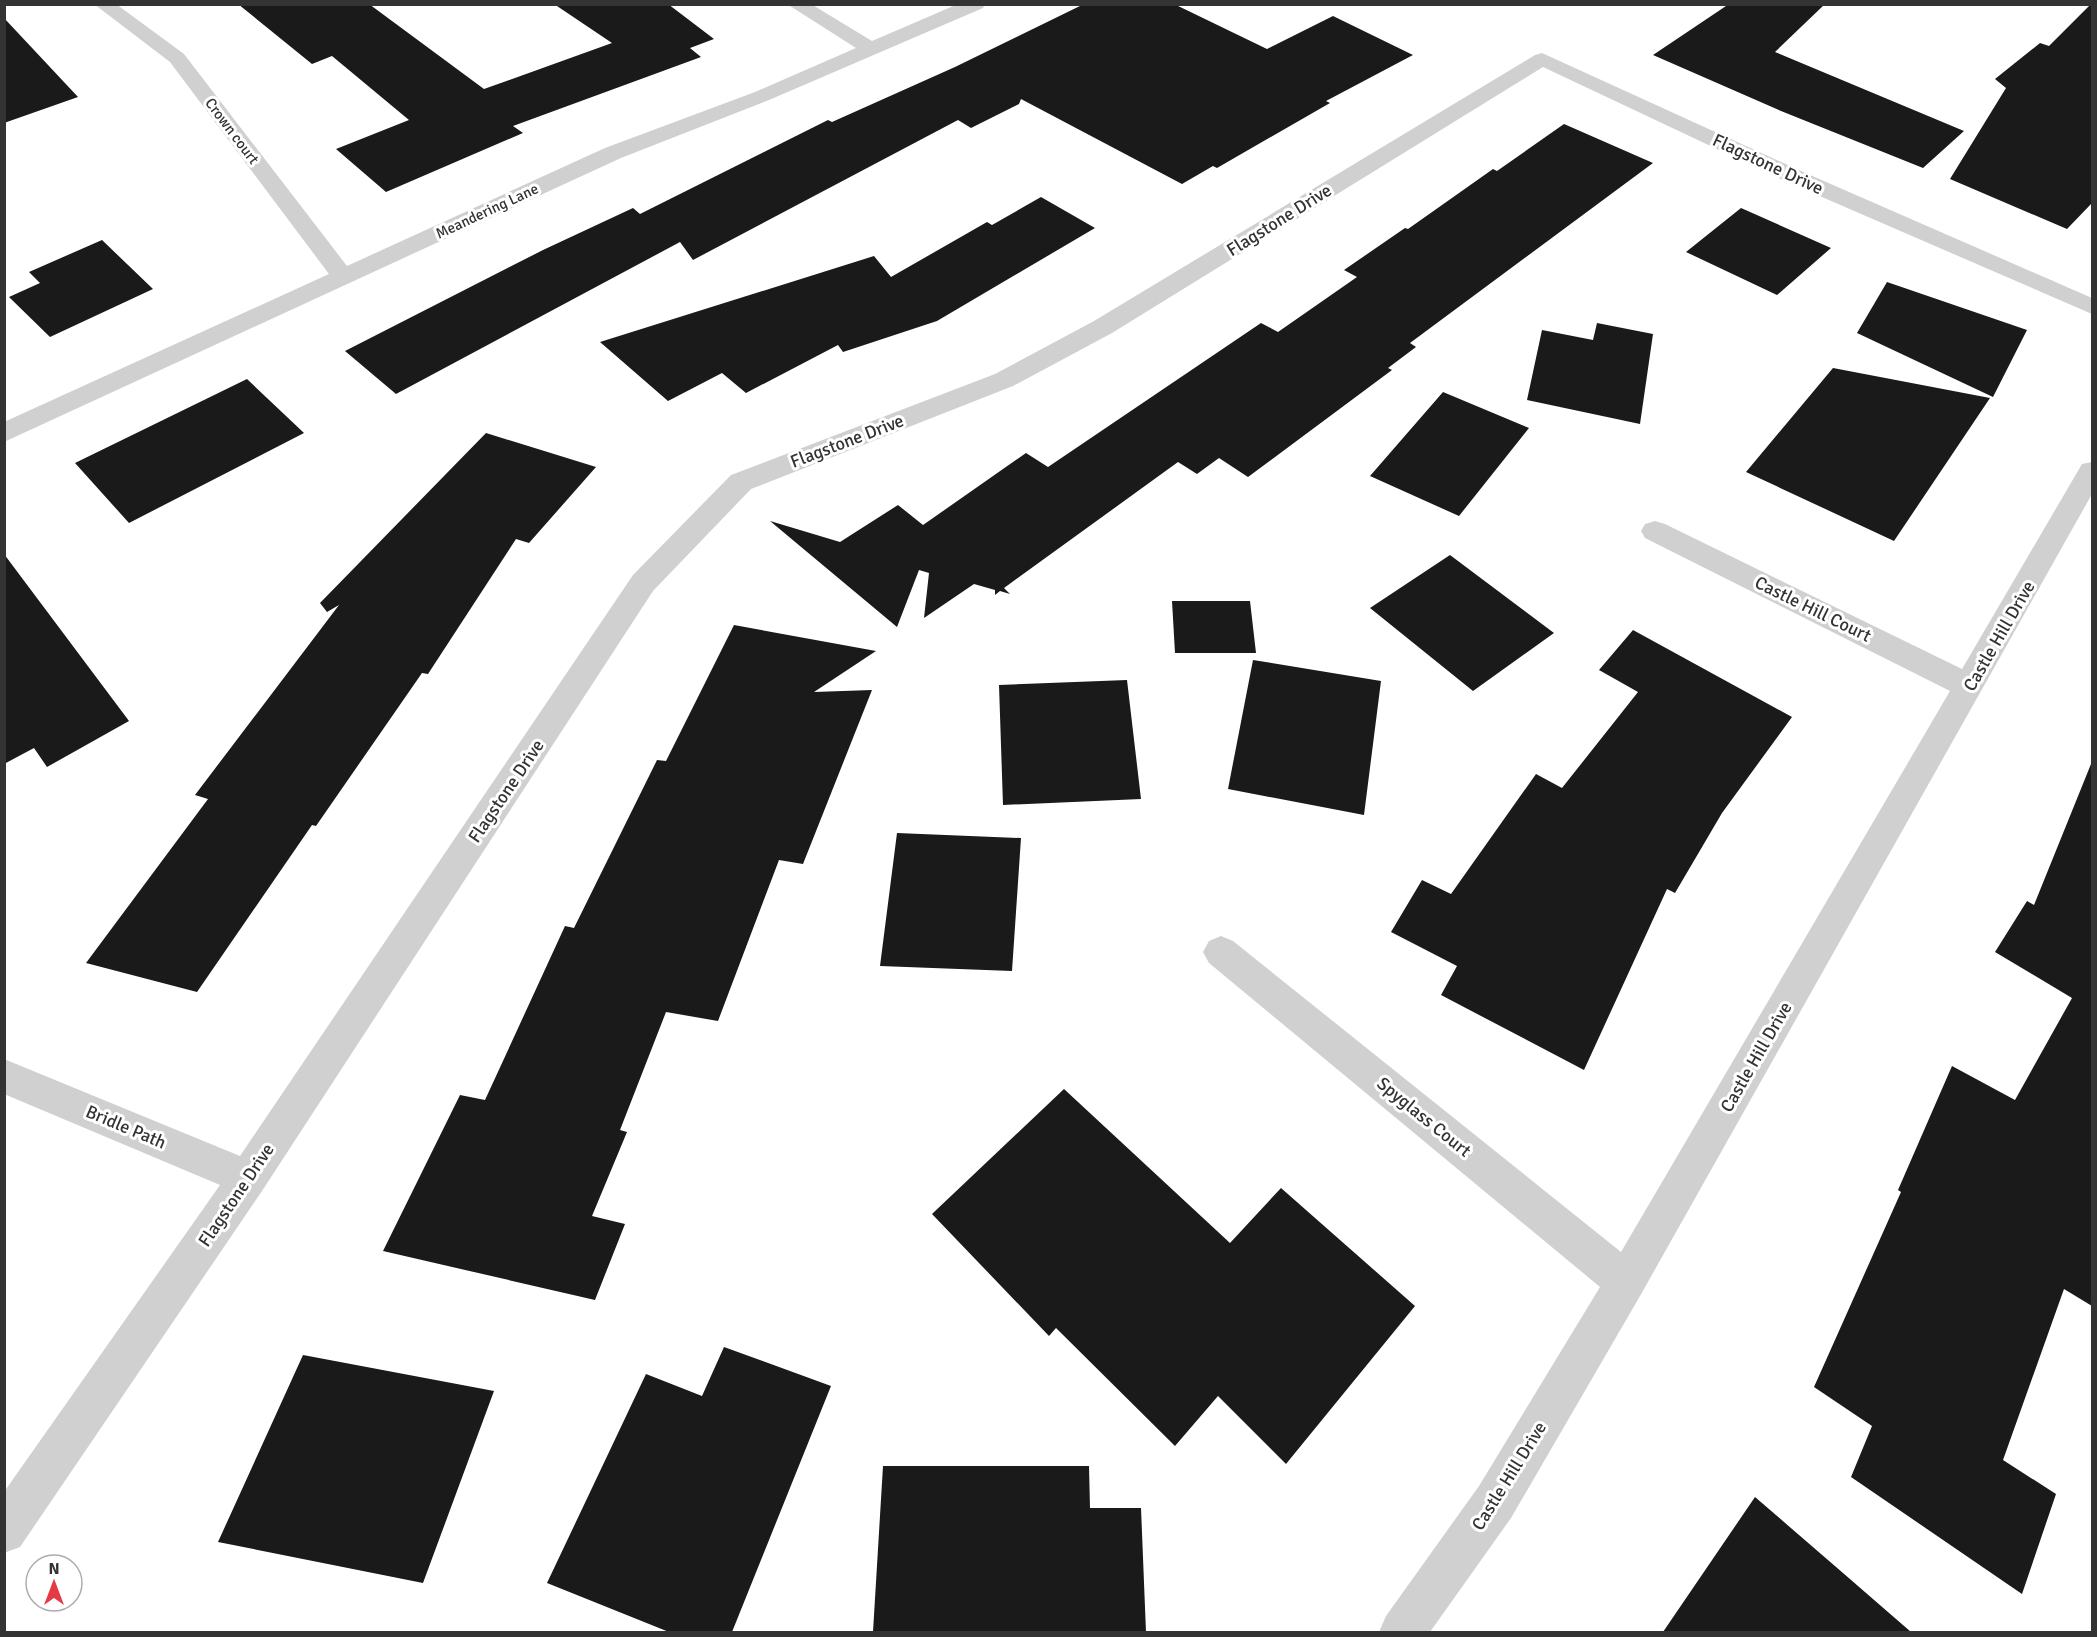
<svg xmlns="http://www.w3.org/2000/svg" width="2097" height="1637" font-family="Signika,sans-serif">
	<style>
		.building { fill: #1a1a1a }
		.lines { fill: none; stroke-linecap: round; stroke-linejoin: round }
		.minor { fill: #d0d0d0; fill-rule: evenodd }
		.labels { text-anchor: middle; stroke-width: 6; stroke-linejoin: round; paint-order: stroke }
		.far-street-label { font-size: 15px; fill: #333; stroke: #fff }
		.street-label { font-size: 18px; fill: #333; stroke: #fff }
	</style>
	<rect width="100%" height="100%" fill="#fff"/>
	<path class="building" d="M238,4H369L484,89L612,43L554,4H668L714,39L690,48L701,57L513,126L523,133L386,192L336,149L409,120L332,56L312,64Z
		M1084,4H1174L1267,49L1333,16L1413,55L1326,101L1330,103L1217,168L1213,166L1182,184L1021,99L1019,104L971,128L958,120L693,260L680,242L396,394L345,351L543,250L633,208L640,214L828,120L832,122L955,67Z
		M1729,4H1825L1775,52L1964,131L1923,168L1781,111L1653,55Z
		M2091,4L2092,203L2067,229L1950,179L2006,88L1995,79L2040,43L2049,46Z
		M4,18L78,97L4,123Z
		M1564,124L1653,163L1410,343L1416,347L1388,368L1392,370L1248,477L1219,458L1197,474L1178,462L1004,588L1010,594L1000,591L995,595V590L974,584L924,618L929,573L919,570L897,627L770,521L840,542L898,505L923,525L1026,453L1048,467L1261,323L1278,332L1357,277L1344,270L1405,228L1408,229L1493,169L1497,171Z
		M1041,197L1095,228L937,321L843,352L838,345L746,393L722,373L668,401L600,342L874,256L891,277L987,222L992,225Z
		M1741,208L1831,248L1777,295L1686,252Z
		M102,240L153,289L50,337L9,297L40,283L29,272Z
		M1887,282L2027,330L1993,397L1857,333Z
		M1597,323L1653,334L1640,424L1527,400L1542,330L1593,340Z
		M1833,368L1990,398L1894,541L1746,472Z
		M247,379L304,433L129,523L75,463Z
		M1443,392L1529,428L1459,516L1370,476Z
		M486,433L596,467L529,543L516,539L428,674L422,673L316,826L312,825L197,992L86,963L208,799L195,795L339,605L327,612L320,603Z
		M4,554L129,721L47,767L34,748L4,764Z
		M1450,555L1554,633L1473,691L1370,608Z
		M1172,601H1250L1256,653H1175Z
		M734,625L876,651L814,692L872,690L803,864L779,860L718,1021L666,1012L620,1130L627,1132L592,1216L625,1224L595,1300L383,1251L460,1095L485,1100L565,926L574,928L657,760L666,761Z
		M1633,630L1792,717L1722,813L1675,893L1667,889L1584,1070L1441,995L1457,966L1391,932L1422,880L1451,894L1536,774L1562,788L1638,692L1599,670Z
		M1253,660L1381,681L1364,815L1228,789Z
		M1127,680L1141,799L1003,805L999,685Z
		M2091,764L2092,1306L2064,1289L2003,1460L2056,1494L2022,1594L1851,1477L1872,1426L1814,1387L1901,1192L1898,1190L1952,1066L2015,1100L2072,998L1995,952L2027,901L2034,905Z
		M897,833L1021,838L1012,971L880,966Z
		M1064,1089L1230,1243L1281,1188L1415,1306L1286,1464L1218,1396L1175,1446L1056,1328L1049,1336L932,1214Z
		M724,1347L831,1386L732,1632H669L547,1583L646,1374L702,1396Z
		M303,1355L494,1391L423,1583L218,1542Z
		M883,1466H1089L1090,1508H1141L1146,1632H873Z
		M1755,1497L1843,1573L1911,1632H1663Z"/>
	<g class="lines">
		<path class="minor" d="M94,4H116L184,54L347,266L605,148L755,92L856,48L787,4H811L872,41L958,4H985L983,8L769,100L621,158L4,442V422L329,274L170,62Z
			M1542,53L1801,171L2092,298V314L1785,181L1543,67L1112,333L1013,386L751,489L653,591L262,1191L20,1547L4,1553V1492L220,1185L4,1094V1059L240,1156L633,575L731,475L995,374L1094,321L1535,55Z
			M2092,462V494L1640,1296L1511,1518L1430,1632H1379L1386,1616L1479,1486L1600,1287L1209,963L1203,952L1209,941L1221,936L1233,941L1621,1252L1950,691L1645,538L1641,531L1645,524L1655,521L1665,524L1962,669L2082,464Z"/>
	</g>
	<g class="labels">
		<g class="far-street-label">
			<text transform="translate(232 131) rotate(53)" y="5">Crown court</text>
			<text transform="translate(487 211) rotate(-25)" y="5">Meandering Lane</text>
		</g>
		<g class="street-label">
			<text transform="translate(1768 164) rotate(25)" y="6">Flagstone Drive</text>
			<text transform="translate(1279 220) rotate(-32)" y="6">Flagstone Drive</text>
			<text transform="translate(847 441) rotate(-21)" y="6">Flagstone Drive</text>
			<text transform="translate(1813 609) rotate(26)" y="6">Castle Hill Court</text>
			<text transform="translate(1999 636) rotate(-60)" y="6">Castle Hill Drive</text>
			<text transform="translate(506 791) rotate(-56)" y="6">Flagstone Drive</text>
			<text transform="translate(1756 1057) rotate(-60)" y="6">Castle Hill Drive</text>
			<text transform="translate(1424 1117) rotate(39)" y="6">Spyglass Court</text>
			<text transform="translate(126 1127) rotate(23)" y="6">Bridle Path</text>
			<text transform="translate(236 1195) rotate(-56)" y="6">Flagstone Drive</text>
			<text transform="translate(1509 1476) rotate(-58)" y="6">Castle Hill Drive</text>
		</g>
	</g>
	<rect width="2097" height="1637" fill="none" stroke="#333333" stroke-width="12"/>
	<g transform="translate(54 1583)"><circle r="28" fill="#ffffff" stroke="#adadad" stroke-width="1.5"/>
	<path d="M0-4.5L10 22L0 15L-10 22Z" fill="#e63946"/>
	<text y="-9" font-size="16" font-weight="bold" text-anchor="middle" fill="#333333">N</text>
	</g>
</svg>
